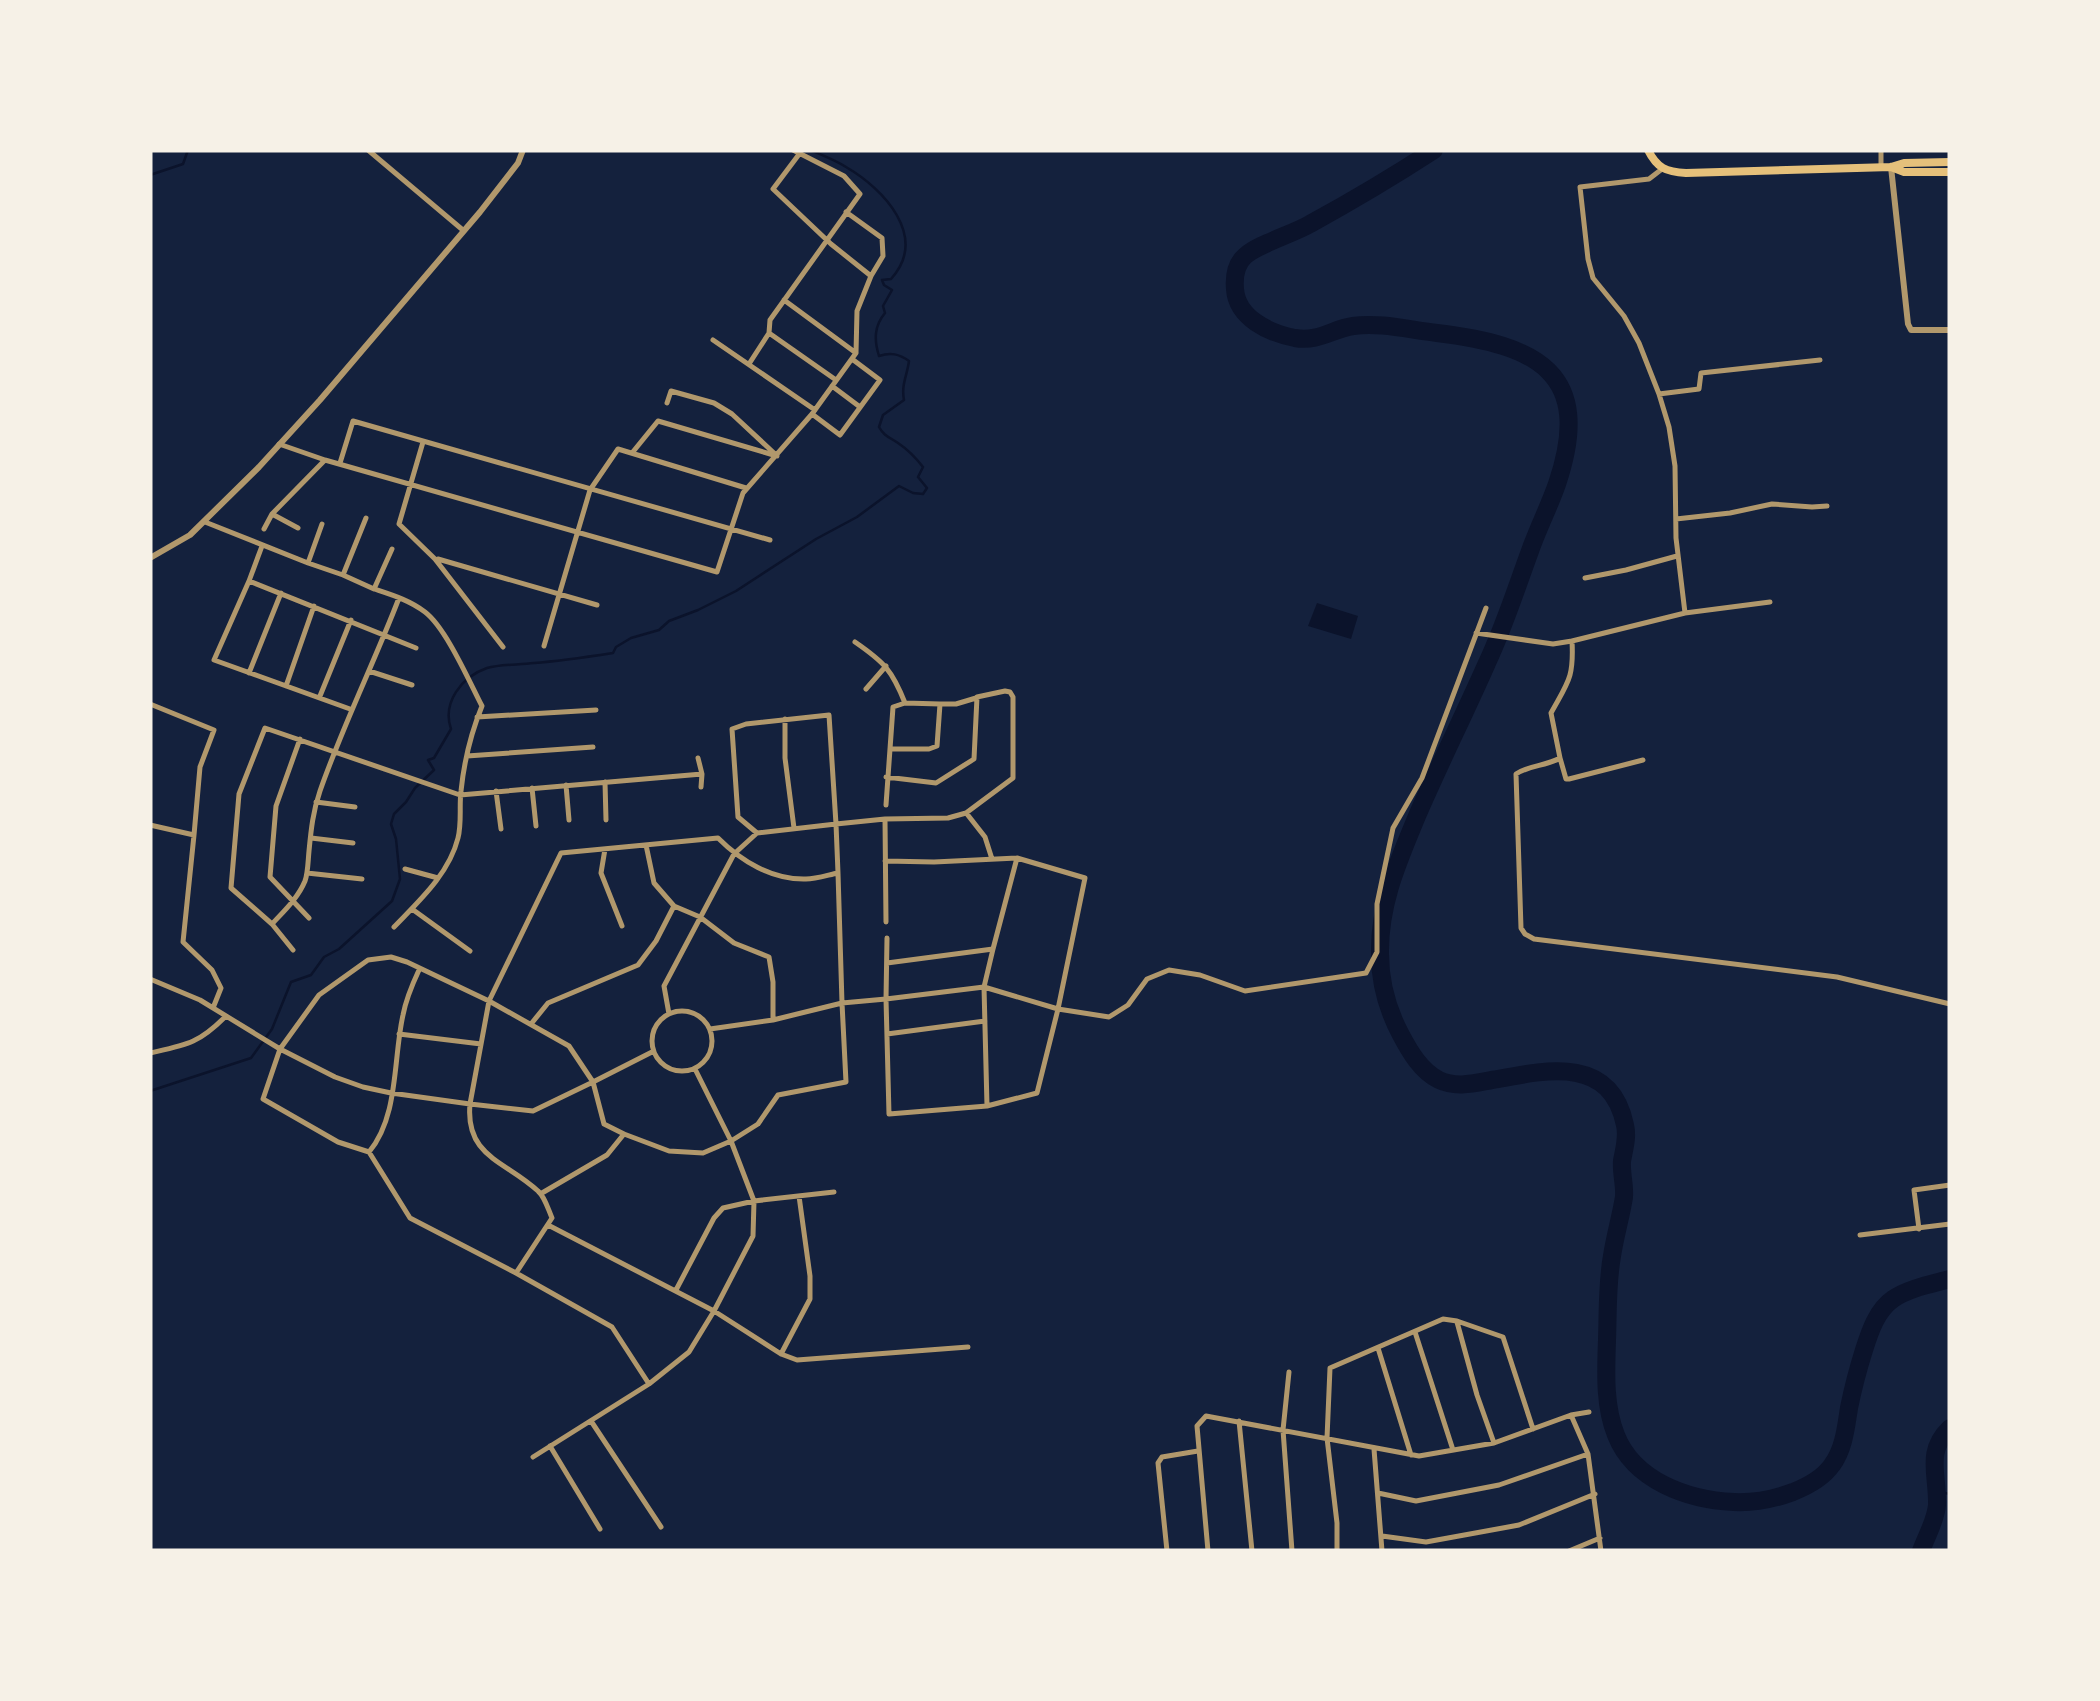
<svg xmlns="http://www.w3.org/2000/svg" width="2100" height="1701" font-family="Helvetica,sans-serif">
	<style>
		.water { fill: #0b132b }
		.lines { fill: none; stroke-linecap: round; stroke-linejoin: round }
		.stream { stroke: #0b132b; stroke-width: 2.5 }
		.river { stroke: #0b132b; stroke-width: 18 }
		.minor { stroke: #b1986c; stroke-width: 5 }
		.tertiary { stroke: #b1986c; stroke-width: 6 }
		.primary { stroke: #e5c07b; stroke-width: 8 }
	</style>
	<rect width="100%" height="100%" fill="#14213d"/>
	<path class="water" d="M1317,603L1358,616L1351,639L1308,626Z"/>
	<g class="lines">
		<path class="stream" d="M150,175L183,164L188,150
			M150,1091L251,1058L272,1029L291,982L311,975L324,957L339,949L392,901L400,879L396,839L391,824L394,814L406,802L415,788L434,770L428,760L434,758L451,729C442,703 461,677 487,668C501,664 519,665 534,663C561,661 587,657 613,653L616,647L631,638L659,630L669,621L698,610L736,591L816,539L857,517L899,486L913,493L923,494L927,488L918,477L923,467C916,458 907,449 898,443C889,437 884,436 879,427L883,415L904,400C901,385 907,376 909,361C899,354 891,352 879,356C874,340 874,326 885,313L883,306L892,290L884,285L882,280L891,279C929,237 884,189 846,167C835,160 822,155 810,150
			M1935,1491L1950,1494"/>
		<path class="river" d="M1434,150C1394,176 1352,201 1310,224C1293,234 1258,244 1245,256C1236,264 1234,277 1235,289C1237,318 1269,333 1295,338C1319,342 1332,329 1353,326C1380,322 1410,330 1437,333C1536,345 1595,372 1557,484C1549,507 1538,528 1530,551C1516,589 1504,627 1487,663C1464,715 1439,765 1417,816C1398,862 1379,904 1380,954C1380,983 1387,1009 1401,1035C1410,1052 1421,1071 1439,1080C1458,1089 1478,1082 1498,1079C1550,1069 1611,1057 1625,1125C1628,1138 1624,1149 1622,1161C1621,1173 1625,1185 1624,1197C1621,1216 1615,1236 1612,1256C1607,1283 1608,1312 1607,1340C1606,1371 1604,1405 1616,1435C1634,1481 1688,1500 1734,1502C1755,1503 1774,1499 1793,1492C1808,1486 1823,1478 1832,1465C1844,1449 1846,1427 1849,1408C1853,1388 1858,1369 1864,1350C1870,1331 1877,1310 1893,1299C1909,1288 1932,1284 1950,1279
			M1921,1551C1926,1537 1936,1520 1937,1505C1938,1474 1925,1452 1950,1428"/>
		<path class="minor" d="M368,150L464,231
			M1881,150V167
			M800,153L773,189L831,244L871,276
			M1662,169L1649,179L1580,187L1588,259L1593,278L1624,316L1639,343L1659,394L1669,427L1675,466L1676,538L1685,613L1572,641C1574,678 1568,682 1551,713L1560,758C1547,766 1529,765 1516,774L1521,928L1525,934L1534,939L1837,977L1950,1004
			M784,300L856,353
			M769,333L836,380
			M713,340L815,410
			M749,364L769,333L770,320L860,194L844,176L793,150
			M832,386L860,407
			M1659,394L1699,389L1701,373L1820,360
			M667,403L671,391L714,403L732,414L775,454
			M812,414L840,435L880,380L852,359
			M423,442L399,524L435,559L503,647
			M279,444L325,460L717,572L743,493L812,414L856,353L857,311L871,276L883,256L882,238L846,212
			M632,453L658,421L777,456
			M340,463L353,421L770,540
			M272,514L298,528
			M1676,519L1730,513L1772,504L1812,507L1827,506
			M205,522L308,563
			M322,524L308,563L343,575L366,518
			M264,529L272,514L324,461
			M392,549L374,589C392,595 409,600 425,612C446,628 469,681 482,706C471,733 464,762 461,791C459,806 462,822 458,838C449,874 419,901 394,927
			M438,559L597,605
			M343,575L374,589
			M1585,578L1626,570L1677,556
			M249,581L262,546
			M399,598C374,663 343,725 320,791C313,811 311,830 309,851C308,861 308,873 305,881C298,898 284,911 272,924L231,888L239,794L265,728L460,795L702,774L698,758
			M1685,613L1770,602
			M1476,633L1553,644L1572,641
			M855,642C884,662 892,670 905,703
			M544,646L590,490L618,449L746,488
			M369,671L412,685
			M249,673L281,593
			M286,686L314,606
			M866,689L886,666
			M320,696L351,620
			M150,704L214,730L200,767L194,835L150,825
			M940,704H956L976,698
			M350,709L214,660L249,581L416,648
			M829,715L836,824L757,833L738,817L732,729L746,724Z
			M477,717L596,710
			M785,719V758L794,828
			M300,739L276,806L270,877L309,918
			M467,756L593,747
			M1560,758L1566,779H1569L1643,760
			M605,782L606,820
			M566,785L569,820
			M701,787L702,774
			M532,788L536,826
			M496,791L501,829
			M316,802L355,807
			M886,805L893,707L905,703L940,704L937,746L929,749H891
			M967,814L985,837L992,859
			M885,819L886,922
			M194,835L183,942L212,970L221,988L213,1008
			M311,838L353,843
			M646,845L654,883L674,906L700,917L734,943L769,957L773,982V1020
			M605,849L601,873L622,926
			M1017,858L1085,878L1058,1009L1037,1093L987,1106L984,987L1058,1009L1109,1017L1128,1005L1147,979L1169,970L1200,975L1245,991L1366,973L1377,952V904L1393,828L1422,778L1486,608
			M885,861L934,862L1017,858L993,949L887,963
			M405,869L438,878
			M307,873L362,879
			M838,873L842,1003L886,999L887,938
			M412,909L470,951
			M272,924L293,950
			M150,979L200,1000L280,1049L263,1099L338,1142L369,1152L410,1218L516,1273L612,1327L649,1384
			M652 1041a30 30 0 1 1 60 0a30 30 0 1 1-60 0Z
			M669,1014L664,986L734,854L757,833
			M531,1024L548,1003L638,965L656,941L674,906
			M399,1034L481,1044
			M887,1034L985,1021
			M150,1053C186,1045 198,1044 225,1017
			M987,1106L889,1114L886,999L984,987L993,949
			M624,1134L604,1124L593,1082L652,1052
			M369,1152C399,1116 393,1059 403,1015C406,999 412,985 419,970
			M542,1193L607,1155L624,1134L669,1151L703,1153L731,1141L758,1124L778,1095L846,1082L842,1003L773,1020L710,1029
			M548,1225L714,1311L753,1236L754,1201L731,1141L695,1069
			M1919,1229L1914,1190L1950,1185
			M1860,1235L1950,1224
			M516,1273L552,1218C548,1209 545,1197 538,1191C506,1161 465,1157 470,1104L391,1093L363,1087L335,1077L280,1049L319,995L368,960L391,957L407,962L489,1001L569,1046L593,1082L533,1111L470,1104L489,1001L561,853L718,838C741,861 772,880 806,879C816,879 828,875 838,873L836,824L885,819L948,818L966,813L1013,778V697L1010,692L1005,691L977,697L974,759L936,783L886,777
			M676,1290L714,1218L723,1208L754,1201L834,1192
			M1457,1322L1477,1395L1494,1443
			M1415,1332L1453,1450
			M1378,1348L1411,1455
			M781,1354L810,1299V1276L799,1196
			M1289,1372L1283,1430L1292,1551
			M1571,1415L1588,1454L1601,1551
			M591,1421L661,1527
			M1239,1421L1252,1551
			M550,1446L600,1529
			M1374,1449L1382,1551
			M533,1457L649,1384L689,1352L714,1311L781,1354L797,1360L968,1347
			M1378,1493L1416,1501L1499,1485L1588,1454
			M1382,1536L1426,1542L1519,1525L1595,1494
			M1167,1551L1158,1463L1162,1457L1198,1451
			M1208,1551L1197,1426L1206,1416L1419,1456L1494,1443L1571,1415L1589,1412
			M1337,1551V1523L1327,1438L1330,1368L1443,1319L1457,1321L1503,1337L1533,1429
			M1569,1551L1600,1538"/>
		<path class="tertiary" d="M1891,167L1908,324L1911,330H1950
			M150,558L190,535L259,467L320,400L480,212L518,163L523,150"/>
		<path class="primary" d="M1648,150C1657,168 1666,172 1686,173L1891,167L1904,163L1950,162
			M1891,167L1904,172H1950"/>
	</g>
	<rect width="2100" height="1701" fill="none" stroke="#f6f1e7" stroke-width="305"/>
</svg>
